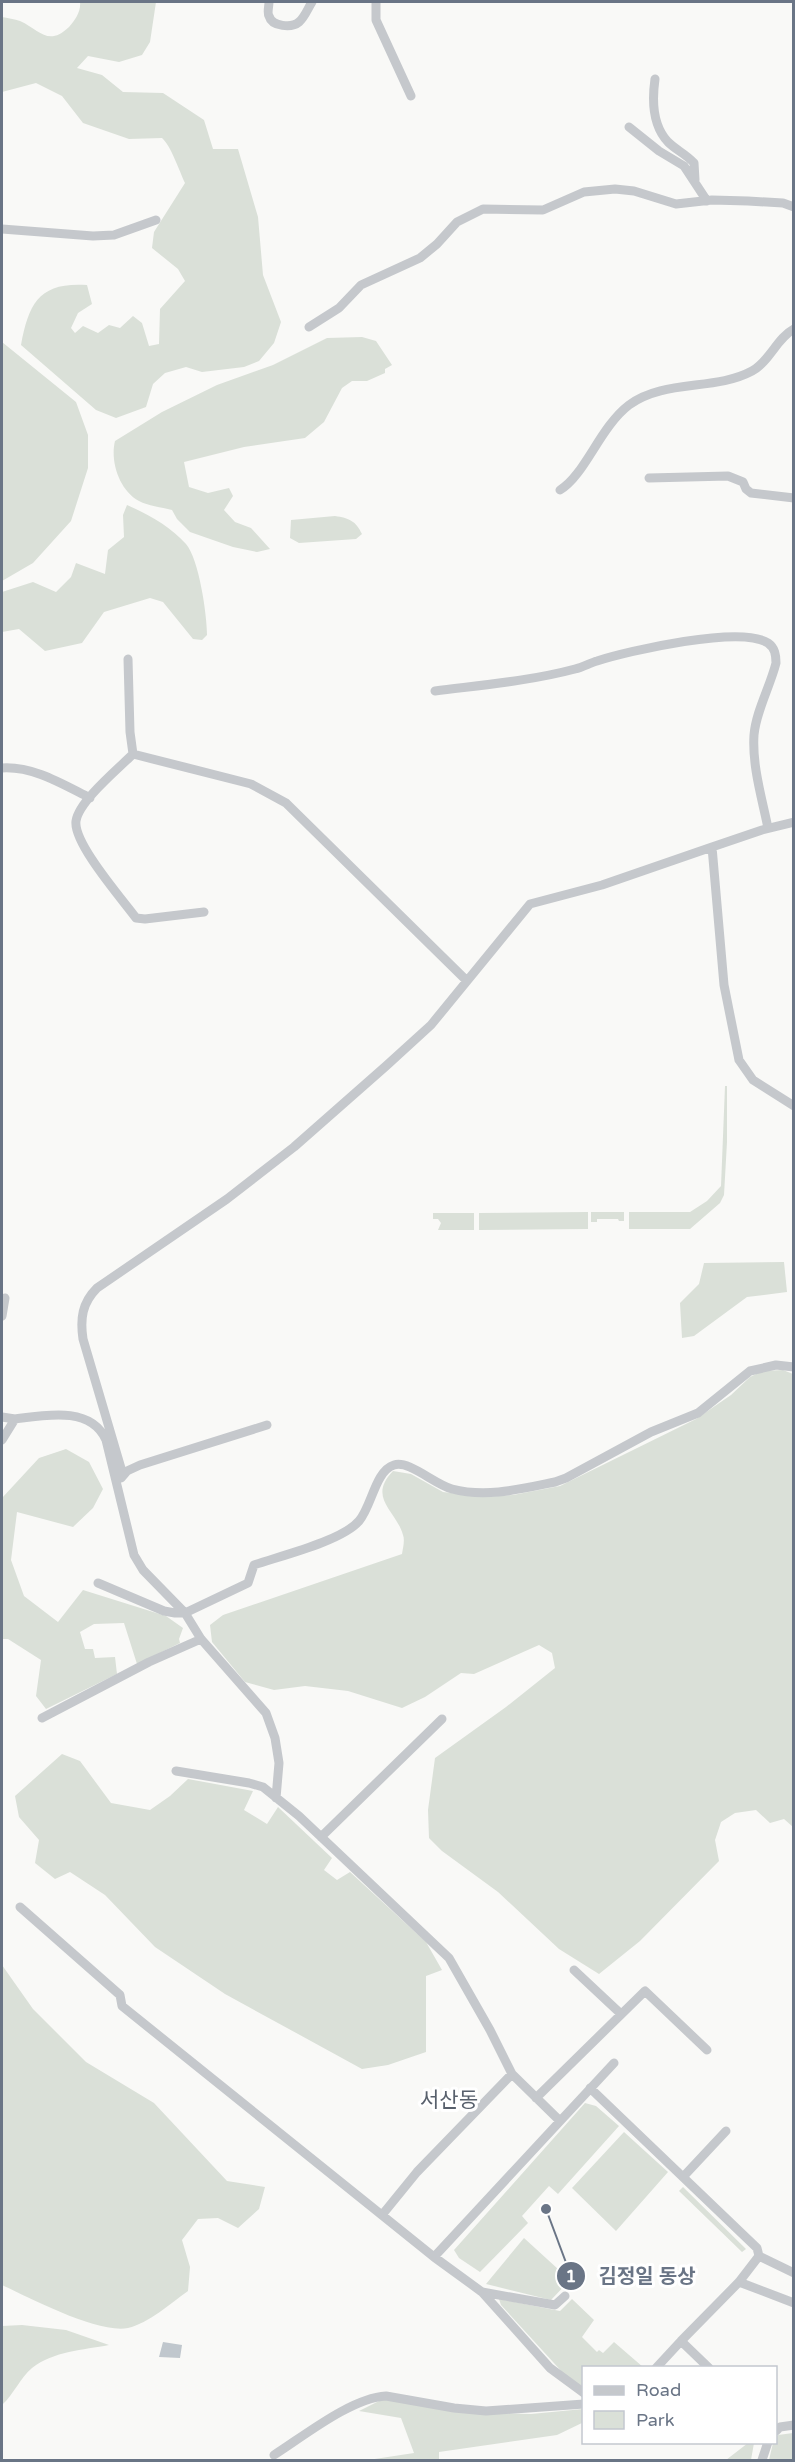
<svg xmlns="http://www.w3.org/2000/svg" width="795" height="2462" font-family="'Varela Round','Noto Sans KR',sans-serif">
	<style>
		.green { fill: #dae0d8 }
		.water { fill: #c0c7cd }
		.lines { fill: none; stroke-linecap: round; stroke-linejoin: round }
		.minor { stroke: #c5c8cc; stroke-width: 9 }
		.labels { text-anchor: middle; stroke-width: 6; stroke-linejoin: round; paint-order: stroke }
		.quarter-label { font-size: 21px; fill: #58606c; stroke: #fff }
		.leader { fill: none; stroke: #6a7586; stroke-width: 2 }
		.callout-dot { fill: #6a7586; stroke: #fff; stroke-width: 2 }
		.mark-label { font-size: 18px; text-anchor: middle; font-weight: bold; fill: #fff }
		.callout-label { font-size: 20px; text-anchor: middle; font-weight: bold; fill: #6a7586; stroke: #fff; stroke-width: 6; stroke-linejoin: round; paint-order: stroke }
	</style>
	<rect width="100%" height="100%" fill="#f9f9f7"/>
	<path class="green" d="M80,2H156L150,42L142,55L119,62L88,56L77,68L102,75L123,92L163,93L204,120L213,149H238L258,217L263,275L281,322L274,343L259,361L244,367L202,372L186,367L165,373L153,384L146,407L116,418L96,410L21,345C29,302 40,282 87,285L92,304L78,313L71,328L75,333L83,326L98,333L109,325L120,328L133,316L142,323L149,346L159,344L160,309L185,281L178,269L152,248L154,232L185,183C179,170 171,146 162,138L129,139L83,123L62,96L36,83L2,92V17C7,18 15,19 20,21C40,30 48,47 69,27C76,19 81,11 80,2Z
		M362,337L376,341L392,365L385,369V373L367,381H352L342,388L324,422L305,438L244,447L184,462L189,487L208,493L229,488L233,496L224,510L235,522L251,528L270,549L257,552L233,547L190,532L177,519L172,510C161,507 148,506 139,501C119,490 110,461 115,441L162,412L217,385L273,365L327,338Z
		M2,342L76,402L88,435V468L71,521L33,563L2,581Z
		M127,505C148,514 171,527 186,544C199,559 207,615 207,635L202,640L193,639L163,602L150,598L104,612L82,643L45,651L19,629L2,632V592L33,582L56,592L71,577L76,563L105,574L108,550L124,537L123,515Z
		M335,516C349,518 356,521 362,534L356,539L299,543L290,538L291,520Z
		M725,1086H727V1142L724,1195L720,1203L690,1229H629V1212H690L707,1201L721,1186Z
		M588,1212V1229L479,1230V1213Z
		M591,1212H624V1221H619L618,1219H597V1222H591Z
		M433,1213H474V1230H438L441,1223L438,1219H433Z
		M784,1262L787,1292L747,1297L694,1336L682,1338L680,1303L699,1284L704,1263Z
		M783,1370L793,1374V1827L784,1819L770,1823L756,1810L735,1813L721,1822L715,1840L719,1861L640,1941L599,1974L559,1949L498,1892L442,1851L429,1838L428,1810L435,1758L506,1707L555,1668L552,1653L539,1645L474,1674L461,1673L425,1697L402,1708L348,1691L305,1686L274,1690L245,1682L212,1642L210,1625L223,1615L402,1554C403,1548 405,1540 403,1535C396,1510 367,1498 393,1471L411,1474L443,1492L483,1497L513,1495L560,1486L696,1419L731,1395L750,1377L762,1371Z
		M66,1449L89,1462L103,1489L93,1508L73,1527L17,1512L11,1560L24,1596L58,1622L83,1590L166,1616L183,1628L179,1639L180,1643L137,1664L124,1623L94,1624L80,1632L85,1649H93L95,1658L115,1657L117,1674L46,1709L36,1696L41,1660L8,1639H2V1498L39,1458Z
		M62,1754L80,1761L111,1803L150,1810L170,1796L188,1779L253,1791L244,1810L267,1824L278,1807L332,1858L324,1870L337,1880L350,1872L426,1942L442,1970L426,1976V2052L388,2065L362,2069L225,1994L155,1947L105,1895L70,1872L55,1879L35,1863L39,1840L19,1817L15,1796Z
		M2,1965L33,2009L86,2062L154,2103L227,2181L265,2187L259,2209L238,2228L218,2218L198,2219L182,2240L190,2267L188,2291C170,2304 149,2323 128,2328C98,2334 30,2298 2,2285Z
		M585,2103L596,2106L619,2126L558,2194L549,2186L522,2216L528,2223L480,2272L459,2258L454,2250Z
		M624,2132L668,2172L616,2231L572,2188Z
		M683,2187L746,2249L742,2252L679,2191Z
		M524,2238L570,2280L551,2300L486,2284Z
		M499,2299L560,2311L572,2299L594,2320L582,2337L597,2352L599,2350L603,2353L614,2342L643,2367L584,2368L583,2388L564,2374L501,2305Z
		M22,2325L66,2330L109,2345C83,2350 54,2351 32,2368C20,2378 14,2394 2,2405V2326Z
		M383,2399L477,2413L531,2414L583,2409L584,2422L557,2435L439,2452V2460H368L414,2453L401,2418L359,2411Z
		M793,2433V2460H769L773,2443L778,2435Z
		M748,2443H754L751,2460H726Z"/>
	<path class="water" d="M163,2342L182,2345L180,2358L159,2357Z"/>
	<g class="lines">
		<path class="minor" d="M269,2C269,6 267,13 269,16C272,27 292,28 299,22C305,17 308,8 312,2
			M376,2V20L411,96
			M655,79C652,100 652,125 668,142C676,150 686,154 694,163L695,180
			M629,127L659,151L684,166L707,201
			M2,229L93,236L114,235L156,220
			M309,327L339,308L361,285L420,258L437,244L457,222L483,209L543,210L584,192L615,189L634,191L676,204L712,200L748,201L783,203L794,207
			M649,478L728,476L743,482L746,489L751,493L794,498
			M560,490C585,475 600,427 629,405C664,379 715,391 752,371C770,361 777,338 794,329
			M128,659L130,732L133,754
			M435,691C482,685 530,681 575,669C583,667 590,663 597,661C628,651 741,625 768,643C775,648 776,655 776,663C770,687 756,711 754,735C752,766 762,798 768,828
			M2,768C33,766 62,784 90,798
			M794,822L762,830L712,847L724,985L739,1060L753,1080L794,1106
			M204,912L145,919L136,918C122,899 73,843 76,821C79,801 118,769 133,754L251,784L286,803L467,981
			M2,1316L5,1298
			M2,1417L15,1419
			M2,1440L15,1419C46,1415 91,1406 106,1440L134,1555L143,1570L185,1613L201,1639L266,1713L275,1738L279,1763L276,1798
			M123,1475L83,1339C80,1319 82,1303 97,1288L227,1199L294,1147L386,1066L431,1025L530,904L602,885L712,847
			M121,1478L127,1471L140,1465L267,1425
			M98,1583L164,1611L175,1613H185L248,1583L254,1565C280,1556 342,1541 359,1521C372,1506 375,1471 394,1465C409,1460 434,1484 452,1489C486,1498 521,1489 555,1482L566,1478L651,1432L698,1413L750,1371L776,1365L794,1367
			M42,1718L149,1662L201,1639
			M176,1771L249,1783L263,1787L299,1816L449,1958L490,2030L512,2074L560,2121
			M321,1837L442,1719
			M20,1907L120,1995L122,2006L434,2257L482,2292L550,2368L584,2393
			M574,1970L621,2014
			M590,2088L757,2248L759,2256L739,2282L681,2341
			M536,2098L645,1991L707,2050
			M683,2177L726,2131
			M382,2215L417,2172L512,2074
			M759,2256L794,2273
			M434,2257L614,2063
			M739,2282L794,2303
			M482,2292L555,2305L565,2296
			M656,2368L681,2341L709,2368
			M776,2431L780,2427L794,2425
			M274,2455C304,2436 351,2398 386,2396L454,2408L486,2411L584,2404
			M762,2460L768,2442"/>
	</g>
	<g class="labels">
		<g class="quarter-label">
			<text x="449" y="2107">서산동</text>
		</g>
	</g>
	<path class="leader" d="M546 2209L571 2276"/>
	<g class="callout-dot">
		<circle cx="546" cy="2209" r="6"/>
		<circle cx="571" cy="2276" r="15"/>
	</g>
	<g class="mark-label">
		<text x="571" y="2282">1</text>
	</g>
	<g class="callout-label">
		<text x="647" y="2283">김정일 동상</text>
	</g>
	<rect width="795" height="2462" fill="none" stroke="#6a7586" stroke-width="6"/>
	<rect x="582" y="2366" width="195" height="78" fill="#ffffff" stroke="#c3c8cf" stroke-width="1.5"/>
	<rect x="594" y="2386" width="30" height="9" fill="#c5c8cc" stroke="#c3c8cf" stroke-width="1.5"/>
	<text x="636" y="2396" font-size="18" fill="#6a7586">Road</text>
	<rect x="594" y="2411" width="30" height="18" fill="#dae0d8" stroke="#c3c8cf" stroke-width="1.5"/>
	<text x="636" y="2426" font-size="18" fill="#6a7586">Park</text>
</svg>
